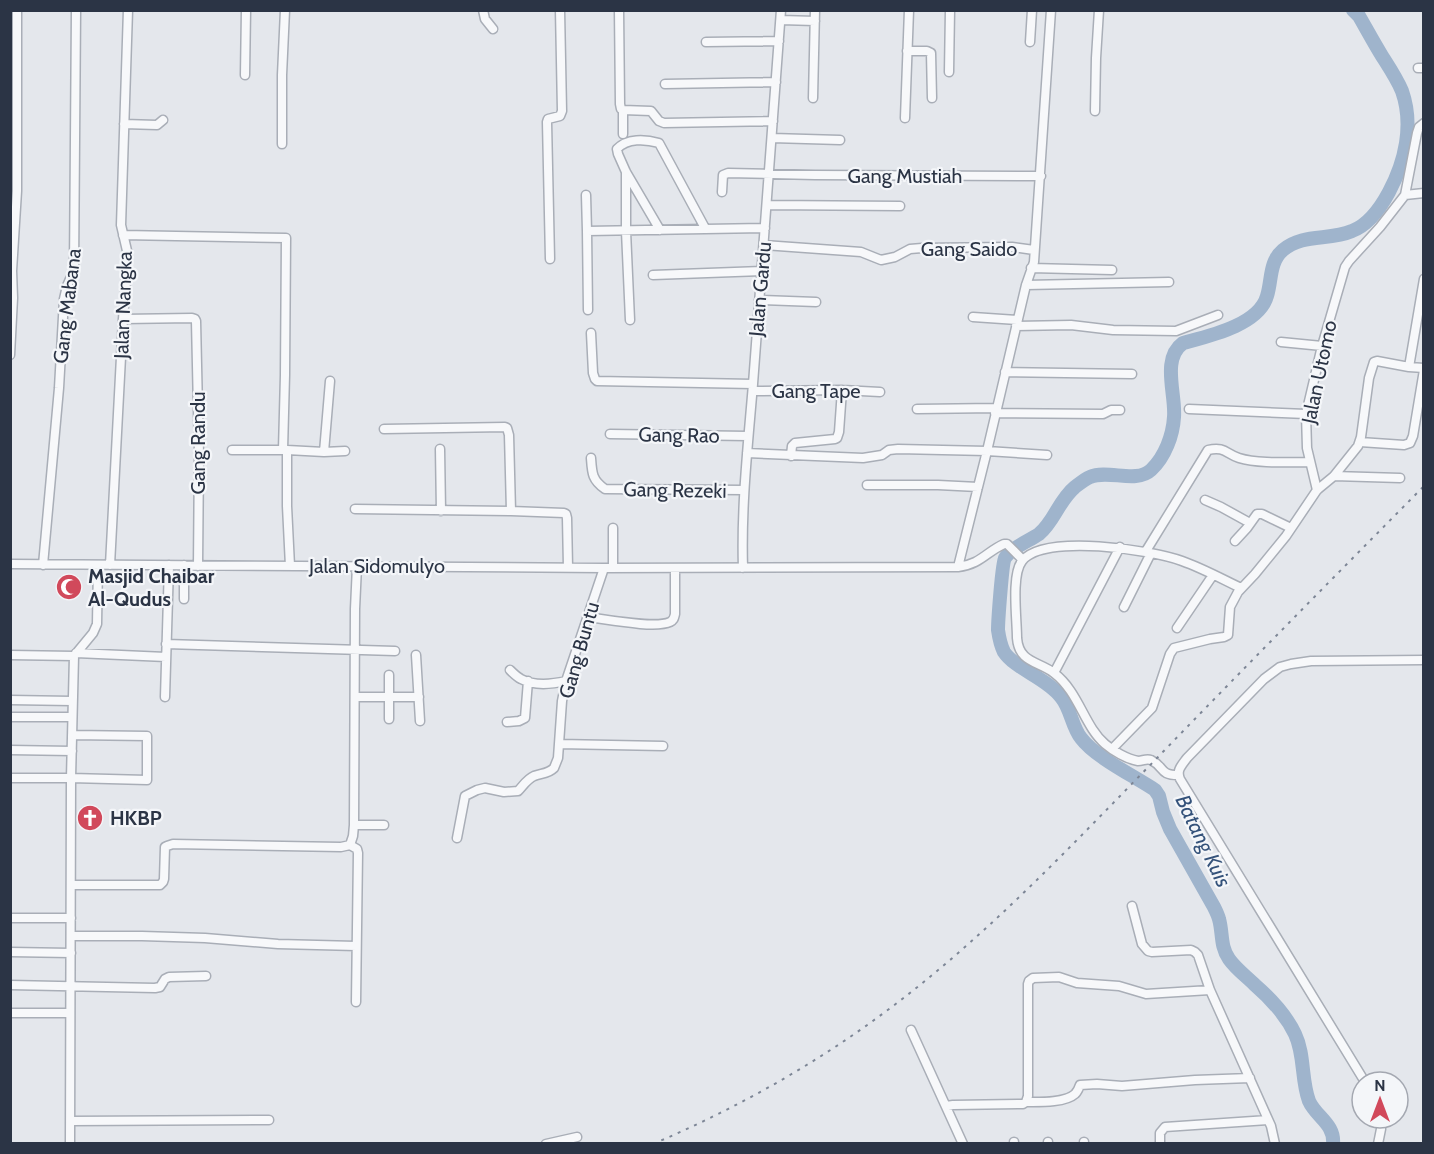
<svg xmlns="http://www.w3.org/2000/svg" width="1434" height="1154" font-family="Cabin,sans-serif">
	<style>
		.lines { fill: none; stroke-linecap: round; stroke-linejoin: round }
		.river { stroke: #9fb4cc; stroke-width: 14 }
		.minor-casing { stroke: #a9aeb7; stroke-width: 11 }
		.minor { stroke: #f7f8fa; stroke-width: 8 }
		.rail { stroke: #7d8696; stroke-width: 2; stroke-dasharray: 3 6; stroke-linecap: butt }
		.labels { text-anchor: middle; stroke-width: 4.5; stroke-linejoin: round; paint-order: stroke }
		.street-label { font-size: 20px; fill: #2b3445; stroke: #f4f6f9 }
		.poi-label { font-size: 20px; font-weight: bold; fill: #2b3445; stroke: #f4f6f9; text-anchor: start }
		.water-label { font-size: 21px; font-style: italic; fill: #34527a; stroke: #f4f6f9 }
	</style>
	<rect width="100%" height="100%" fill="#e4e7ec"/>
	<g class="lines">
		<path class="river" d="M1333,1144C1335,1124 1316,1117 1309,1101C1301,1080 1305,1055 1295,1034C1286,1015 1271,999 1255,985C1247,977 1236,969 1229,959C1220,946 1223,933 1219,919C1218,915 1216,911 1214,907L1170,829L1163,812L1159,796L1155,790C1134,776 1095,757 1081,738C1072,727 1071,709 1061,697C1047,678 1015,669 1004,652C1001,646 999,637 998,630C998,622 1002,563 1005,558C1011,548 1029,541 1039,534C1054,522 1059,500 1075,487C1079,484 1085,479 1090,477C1108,469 1136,484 1151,470C1165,457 1173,435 1174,417C1176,394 1161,359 1183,343C1209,336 1259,325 1267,296C1272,280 1269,262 1283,250C1303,233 1329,241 1352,231C1368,225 1381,207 1389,192C1405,162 1414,125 1402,91C1397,79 1389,67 1382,56C1374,43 1367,30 1359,16L1353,10"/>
		<g class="minor-casing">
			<path id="minor" d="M483,10L485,19L493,29
				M619,10L620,104L621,109L623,110V134
				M781,20L815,21
				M706,42L779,41
				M1030,42L1032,10
				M907,51H927L931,53L932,98
				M1418,68H1424
				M949,72L950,10
				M245,75L246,10
				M665,84L776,82
				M813,98L815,10
				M623,110L651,111L659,121L664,123L773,121
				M1095,111L1096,58L1099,10
				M905,118L909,10
				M124,124L157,125L163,120
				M772,138L840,140
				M282,144V75L285,10
				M626,172V231L630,320
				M722,192L723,175L728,173L815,175L1041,176
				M586,195L587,231L765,228
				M1405,195L1424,193
				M767,205L900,206
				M660,230L626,172L618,154L617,149C627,138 645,139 659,143L705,228
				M587,231L588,310
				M123,235L286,238L285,375L283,450
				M764,245L861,252L881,260L895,257L910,249L922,248L1012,247L1034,250
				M550,259L547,122L548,119L560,116L562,111L560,10
				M1031,268L1112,270
				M653,275L762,271
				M1026,285L1169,282
				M759,300L816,302
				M973,317L1017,320
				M123,319L192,318L195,319L196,321L199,454L198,566
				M1016,326L1071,325L1113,330L1176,331L1218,315
				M591,333L593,373L595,379L597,381L753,384
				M1281,342L1322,346
				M10,355L13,298L12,271L17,191V10
				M1409,367L1424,279
				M1005,372L1132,374
				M753,391L842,390L880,392
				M917,409L996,408
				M1189,409L1306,414
				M995,413L1103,414L1111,410H1120
				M384,429L505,427L507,428L509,435L511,511
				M610,434L748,436
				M1360,442L1404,445L1410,443L1413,436L1424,370
				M440,449L441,511
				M232,450H287
				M324,452L330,381
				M747,453L863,458L882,455L889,450L898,449L987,451L1047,455
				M791,456L792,446L795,443L835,439L837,438L839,432L842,390
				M591,458C592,473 592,480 605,489L744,490
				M1334,476L1400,478
				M867,485H938L978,487
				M1317,490L1307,448L1306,414L1322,346L1345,267L1349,261L1380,227L1405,195L1417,133L1419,127L1424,123
				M1205,500L1221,507L1250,523
				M355,509L511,511L564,513L566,514L567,518L568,567
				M613,528V568
				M1235,541L1247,528L1257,514H1262L1291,528
				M1146,551L1208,450C1225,446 1226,454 1239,458C1258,464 1289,462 1309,462
				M10,564L604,568L958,567C981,564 986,552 1004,544H1007L1023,560
				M43,565L59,388L64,299L67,286L74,270L76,10
				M110,565L123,319L128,255L121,225L128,10
				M290,566L287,506V450L324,452L345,451
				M958,567L987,451L1026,285L1034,262L1051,10
				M743,568C741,506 748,445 753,384L781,10
				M184,599V565
				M1124,607L1151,553
				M587,617C605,619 655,629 670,622C674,620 674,618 675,614V568
				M1177,628L1213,575
				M166,644L395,651
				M76,653L166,657
				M10,655L74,656
				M416,655L420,721
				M510,670C513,673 517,677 521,679C534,686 553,684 566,681
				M1054,673L1120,547
				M389,675V719
				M165,697L169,565
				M355,697H419
				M10,700L72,701
				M10,717H72
				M507,722L519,721L525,718L528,681
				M559,744L663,746
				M1112,749L1152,708L1170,654L1174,648L1210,639L1224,637L1228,635L1230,607L1238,592L1255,574L1286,536L1317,490L1334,476L1358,446L1361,437L1369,378L1374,362L1377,361L1409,367L1424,368
				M10,750L72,751
				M1178,775C1159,775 1165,767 1151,760C1146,758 1143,761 1138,761C1127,759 1113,751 1105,744C1084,726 1079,692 1054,673C1038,661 1019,663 1017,638C1017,619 1011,575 1022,561C1044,533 1152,550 1182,561C1202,568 1222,579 1241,588
				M10,778H71L147,780V736L72,735
				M354,825H384
				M457,838L465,796L477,790L485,788L504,792L518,791C523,786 527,779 534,776C542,773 548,774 554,768L558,758L562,701L566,681L604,568
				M350,845L357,849L358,853L356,1002
				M71,885H160L163,882L164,879L165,847L167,846L173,844L341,847L350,845L353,836L354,825L355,609L357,566
				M1132,906L1142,944L1148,951L1152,952L1191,950L1195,952L1198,955L1210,990L1271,1126L1275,1144
				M10,918H71
				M71,936H142L205,938L278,944L356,946
				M10,952L71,953
				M10,985L155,988L160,987L165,979L169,977L206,976
				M10,1013H70
				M911,1030L963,1144
				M1365,1082L1180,779C1176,770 1182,765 1187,758L1264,679L1280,667L1291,664L1311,661L1424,660
				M1026,1102C1039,1102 1065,1103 1075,1094C1078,1091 1079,1088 1080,1085L1097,1084L1122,1086L1195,1080L1250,1078
				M946,1106L953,1105L1023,1104L1026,1102L1028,1096V984L1029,981L1033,978L1059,977L1077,983L1119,986L1146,994L1210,990
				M70,1121L269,1120
				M1014,1142V1144
				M1048,1142V1144
				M70,1144L71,778L74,656L93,633L97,624L98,565
				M546,1144L577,1137
				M1084,1144V1142
				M1160,1144V1133L1165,1127L1268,1120
				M1378,1144L1381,1129V1118"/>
		</g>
		<use href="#minor" class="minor"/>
		<path class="rail" d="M653,1144C735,1109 814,1065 885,1012C985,938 1071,846 1158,757C1246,666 1335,576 1424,486"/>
	</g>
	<defs>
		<g id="mosque-disc" transform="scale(1.35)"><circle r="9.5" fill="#d1495b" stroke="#f4f6f9"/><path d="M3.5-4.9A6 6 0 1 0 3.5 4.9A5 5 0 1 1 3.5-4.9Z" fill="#fff"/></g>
		<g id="church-disc" transform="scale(1.35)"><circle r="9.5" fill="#d1495b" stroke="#f4f6f9"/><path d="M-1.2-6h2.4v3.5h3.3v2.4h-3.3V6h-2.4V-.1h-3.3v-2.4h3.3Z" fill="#fff"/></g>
	</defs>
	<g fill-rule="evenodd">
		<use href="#mosque-disc" x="69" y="587"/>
		<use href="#church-disc" x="90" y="818"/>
	</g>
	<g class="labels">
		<g class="street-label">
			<text x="905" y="183">Gang Mustiah</text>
			<text x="969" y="256">Gang Saido</text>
			<text transform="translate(760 289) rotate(-85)" y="7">Jalan Gardu</text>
			<text transform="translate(123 305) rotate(-88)" y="7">Jalan Nangka</text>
			<text transform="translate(67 306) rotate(-83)" y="7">Gang Mabana</text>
			<text transform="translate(1319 372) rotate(-78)" y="7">Jalan Utomo</text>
			<text x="816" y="398">Gang Tape</text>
			<text transform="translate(679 435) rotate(1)" y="7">Gang Rao</text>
			<text transform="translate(198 443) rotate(-90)" y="7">Gang Randu</text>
			<text transform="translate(675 490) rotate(1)" y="7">Gang Rezeki</text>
			<text x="377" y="573">Jalan Sidomulyo</text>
			<text transform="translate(579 650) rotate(-74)" y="7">Gang Buntu</text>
		</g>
		<g class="poi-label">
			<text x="88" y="583">Masjid Chaibar<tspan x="88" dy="23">Al-Qudus</tspan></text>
			<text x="110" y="825">HKBP</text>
		</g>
		<g class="water-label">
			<text transform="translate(1203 841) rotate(64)" y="7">Batang Kuis</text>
		</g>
	</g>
	<rect width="1434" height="1154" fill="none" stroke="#2b3445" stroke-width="24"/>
	<g transform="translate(1380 1100)"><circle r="28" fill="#f4f6f9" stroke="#a4a8b1" stroke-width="1.5"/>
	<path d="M0-4.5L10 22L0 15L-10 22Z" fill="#d1495b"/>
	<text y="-9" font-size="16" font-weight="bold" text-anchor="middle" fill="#2b3445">N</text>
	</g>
</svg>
